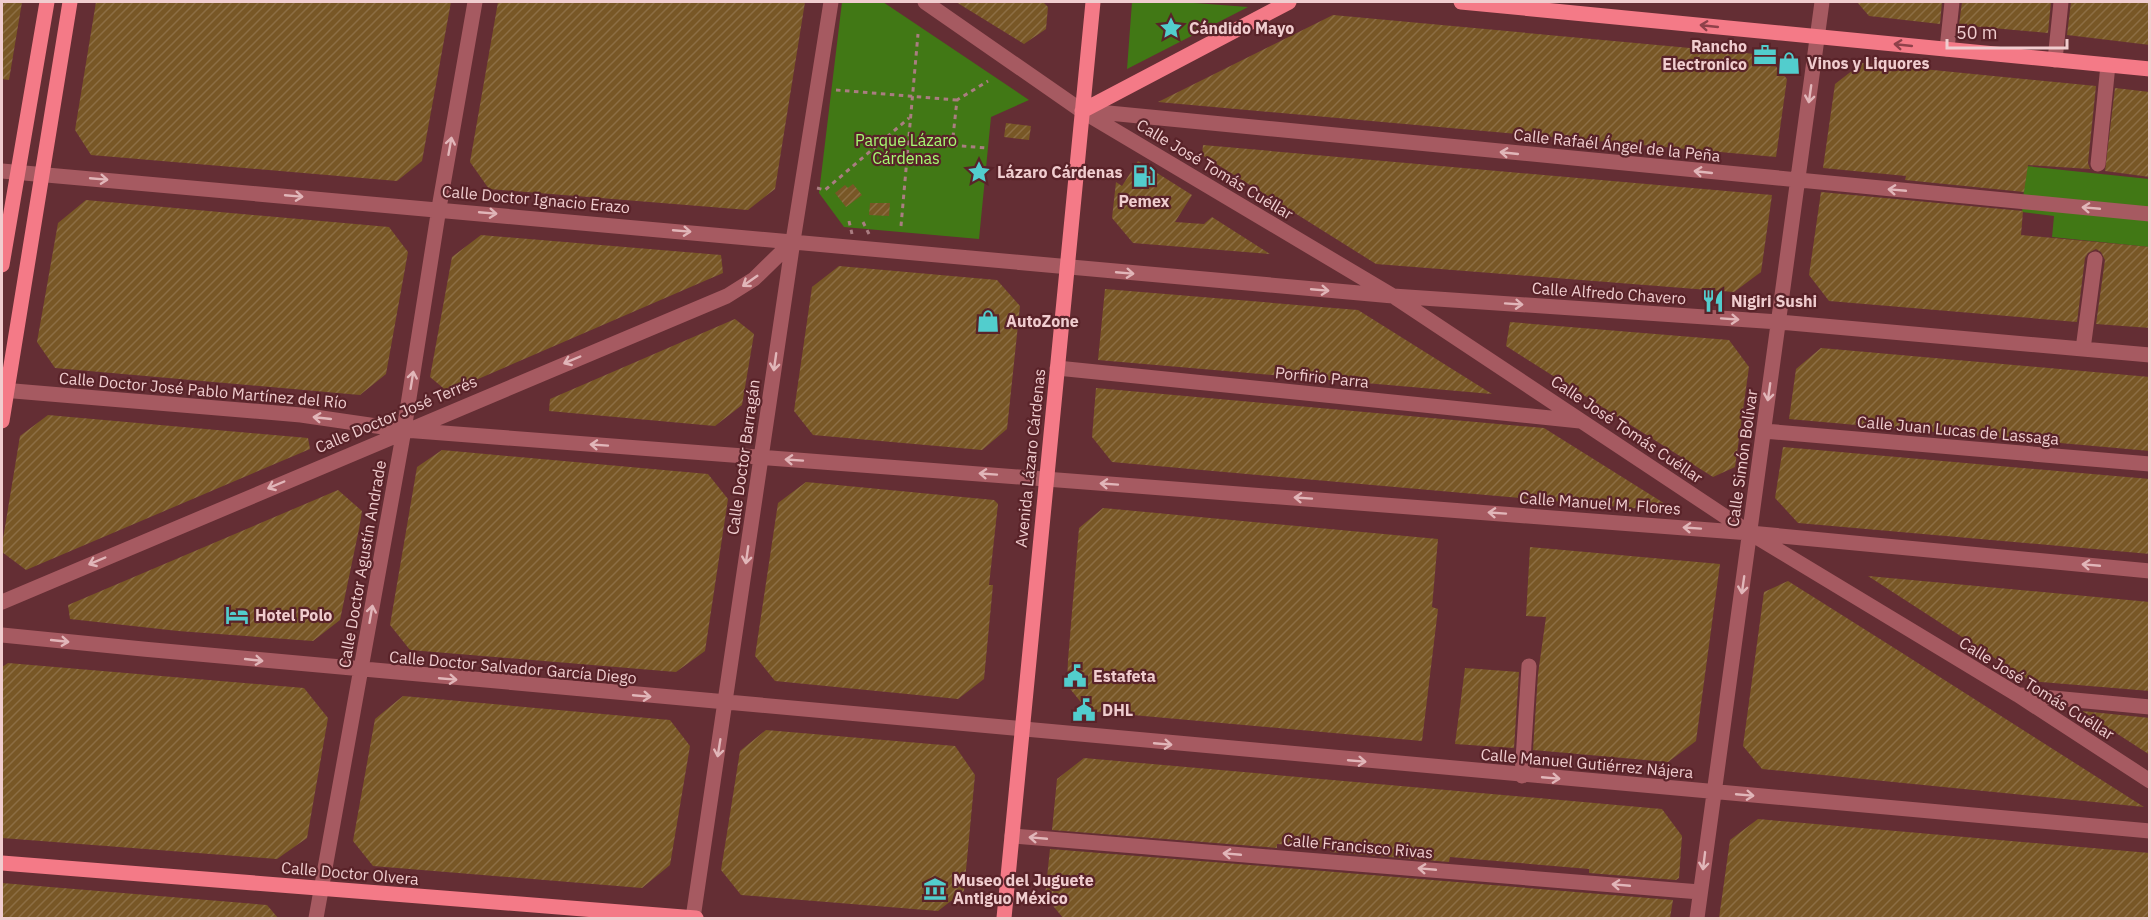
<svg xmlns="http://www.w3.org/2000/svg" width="2151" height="920" font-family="'IBM Plex Sans',sans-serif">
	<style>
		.park { fill: #417815 }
		.building { fill: url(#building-hatch) }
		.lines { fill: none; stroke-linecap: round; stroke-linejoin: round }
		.path { stroke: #aa7d81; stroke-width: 3; stroke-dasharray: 4.5 4.5; stroke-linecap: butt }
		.minor { stroke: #a65a61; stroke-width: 15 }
		.major { stroke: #f47a87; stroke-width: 15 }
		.oneway { stroke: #8f414a }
		.oneway2 { stroke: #e1b6b9 }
		.labels { text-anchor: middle; stroke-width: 4.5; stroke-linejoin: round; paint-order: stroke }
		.poi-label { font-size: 16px; font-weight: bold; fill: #f0cdcf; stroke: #592329; text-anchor: start }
		.park-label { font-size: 16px; fill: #a6fb72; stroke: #592329 }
		.street-label { font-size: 16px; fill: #f0cdcf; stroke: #592329 }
	</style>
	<defs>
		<pattern id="building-hatch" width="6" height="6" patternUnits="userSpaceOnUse" patternTransform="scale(1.5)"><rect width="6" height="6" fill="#785726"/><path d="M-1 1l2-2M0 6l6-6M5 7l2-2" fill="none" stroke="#8c6e44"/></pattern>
	</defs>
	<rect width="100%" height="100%" fill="#642e34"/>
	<path class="park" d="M842,2H883L1029,100L991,117L979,239L844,227L819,193Z
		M1132,2H1181L1248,7L1127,69Z
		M2026,166L2149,179V247L2052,237L2054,216L2022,212Z"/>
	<path class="building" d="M2,2H22L9,80L2,79Z
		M96,2H451L422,161L397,181L91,155L75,130Z
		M498,2H805L775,189L748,210L489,189L470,162Z
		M956,2H1043L1048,7L1046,29L1024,44Z
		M1857,2H1942L1940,24L1869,16Z
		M1962,2H2051L2048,33L1959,25Z
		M2071,2H2150V45L2067,35Z
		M1333,15L1766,55L1787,79L1776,157L1158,102Z
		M1862,63L2096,86L2088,163L2090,169L2028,165L2024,192L1905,180L1906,176L1823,168L1835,84Z
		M2115,88L2150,92V177L2105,171Z
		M1006,123L1031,126L1029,140L1004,137Z
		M1203,145L1772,195L1761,272L1734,292L1376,264L1202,155Z
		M1138,161L1192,195L1175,222L1204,224L1212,217L1270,254L1133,243L1112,218L1116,182L1122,186Z
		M853,184L862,195L846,207L835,193L845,185L848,188Z
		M1821,192L2023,211L2021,235L2150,247V328L2096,324L2105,260L2101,252L2096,249L2088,253L2085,258L2077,322L1829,301L1809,275Z
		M86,200L389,227L408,252L386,374L360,395L55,368L37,342L58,223Z
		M870,203H890L889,216L869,215Z
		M481,235L721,255L723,273L448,392L430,377L452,257Z
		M839,266L997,280L1020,306L1007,429L982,450L813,435L794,411L812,287Z
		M1105,289L1358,310L1492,394L1098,360Z
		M735,319L754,334L742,405L715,426L549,411L550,399Z
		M1510,322L1729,340L1749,367L1735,467L1713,477L1506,346Z
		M1821,348L2150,377V451L1789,419L1796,369Z
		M1096,388L1544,428L1678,512L1112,462L1092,437Z
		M48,415L308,438L310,449L26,570L2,552V545L20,436Z
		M1783,447L2150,479V554L1798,523L1775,498Z
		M442,450L708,474L728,499L705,651L676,672L410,650L390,625L417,467Z
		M806,482L994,500L998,504L989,585H993L984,679L958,699L775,681L755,656L778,503Z
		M338,490L362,511L359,529L340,620L313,641L178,631L70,619L68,605Z
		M1103,508L1438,539L1432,607L1438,609L1422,741L1088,711L1067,685L1068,660L1079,528Z
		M1530,547L1720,564L1696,741L1668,762L1533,750L1538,674L1546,617L1526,616Z
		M1868,576L2150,602V691L2030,681Z
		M1788,581L1899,651L2144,807L1762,769L1743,746L1764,592Z
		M8,663L304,688L328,718L307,838L277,859L2,838V667Z
		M1465,668L1519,672L1514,748L1455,744Z
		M403,696L670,720L690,746L670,865L642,888L373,866L353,841L375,719Z
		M2082,711L2150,718V755Z
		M766,730L955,746L975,775L964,891L938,911L741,895L721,870L727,833L740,751Z
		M1084,758L1662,809L1682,836L1679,878L1676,880L1589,873V869L1473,859L1450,857L1449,862L1330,852L1331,848L1277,844V848L1052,830L1057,779Z
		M1758,819L2150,853V918H1719L1730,840Z
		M1050,849L1299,869L1673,900L1670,918H1063L1045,896Z
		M2,883L267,905L278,918H2Z"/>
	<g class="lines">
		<path class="path" d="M836,90L957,100
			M908,142L988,148
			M952,146L957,100L988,81
			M817,188L825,190L909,118
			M849,221L852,234
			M863,222L869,234
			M901,226L918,34"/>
		<path class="minor" d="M925,2L1082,111L1393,296L1750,533L2018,695L2150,781
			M1947,49L1952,2
			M2055,60L2061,2
			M1088,111L2150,214
			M2098,164L2108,65
			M2,171L1393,296L1779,322L2150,355
			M2083,349L2095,259
			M1057,368L1580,421
			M2,390L301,415L404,430L1750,533L2150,571
			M1764,431L2150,464
			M2,602L727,296L754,279L793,241
			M2,635C717,707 1433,768 2150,831
			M2021,695L2150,707
			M1522,776L1529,666
			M1012,836L1700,892
			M316,918L404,430L439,208L475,2
			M693,918L793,241L831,2
			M1697,918L1822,2"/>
		<path class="major" d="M1461,2L2150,69
			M1082,111L1289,2
			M2,265L47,2
			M2,421L70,2
			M2,863L696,918
			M1004,918L1093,2"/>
	</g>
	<defs><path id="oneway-shaft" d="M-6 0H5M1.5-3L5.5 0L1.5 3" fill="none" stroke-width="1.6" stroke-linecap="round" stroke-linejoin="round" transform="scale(1.5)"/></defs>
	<g class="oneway">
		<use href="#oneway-shaft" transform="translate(1709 26) rotate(-174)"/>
		<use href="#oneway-shaft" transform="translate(1903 45) rotate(-174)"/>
	</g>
	<g class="oneway2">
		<use href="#oneway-shaft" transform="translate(1810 94) rotate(98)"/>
		<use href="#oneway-shaft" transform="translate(450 146) rotate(-80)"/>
		<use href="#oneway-shaft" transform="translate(1509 153) rotate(-174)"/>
		<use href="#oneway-shaft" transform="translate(1703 172) rotate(-174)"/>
		<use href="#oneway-shaft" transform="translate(99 179) rotate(5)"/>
		<use href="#oneway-shaft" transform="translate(1897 190) rotate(-175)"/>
		<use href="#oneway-shaft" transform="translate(294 196) rotate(5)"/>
		<use href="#oneway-shaft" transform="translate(2091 208) rotate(-175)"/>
		<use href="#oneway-shaft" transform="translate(488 213) rotate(5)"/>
		<use href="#oneway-shaft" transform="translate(682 231) rotate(5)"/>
		<use href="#oneway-shaft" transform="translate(1125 273) rotate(5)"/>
		<use href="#oneway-shaft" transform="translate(750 281) rotate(145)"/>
		<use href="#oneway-shaft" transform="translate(1320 290) rotate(5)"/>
		<use href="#oneway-shaft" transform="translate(1514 304) rotate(4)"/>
		<use href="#oneway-shaft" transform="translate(1730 319) rotate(4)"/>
		<use href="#oneway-shaft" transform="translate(572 360) rotate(157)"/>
		<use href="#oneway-shaft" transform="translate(775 362) rotate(98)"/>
		<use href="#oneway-shaft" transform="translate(412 380) rotate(-81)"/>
		<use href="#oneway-shaft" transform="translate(1769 392) rotate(98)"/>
		<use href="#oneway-shaft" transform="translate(322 418) rotate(-174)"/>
		<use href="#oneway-shaft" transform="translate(599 445) rotate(-176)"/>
		<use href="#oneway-shaft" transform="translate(794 460) rotate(-176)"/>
		<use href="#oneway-shaft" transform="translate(988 474) rotate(-176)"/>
		<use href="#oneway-shaft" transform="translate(1109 484) rotate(-176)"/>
		<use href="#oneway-shaft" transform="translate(276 485) rotate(157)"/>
		<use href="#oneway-shaft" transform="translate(1303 498) rotate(-176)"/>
		<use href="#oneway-shaft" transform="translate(1497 513) rotate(-176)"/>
		<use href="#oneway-shaft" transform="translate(1692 528) rotate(-176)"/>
		<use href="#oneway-shaft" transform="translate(747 555) rotate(98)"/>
		<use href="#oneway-shaft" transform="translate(97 561) rotate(157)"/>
		<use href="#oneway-shaft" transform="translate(2091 565) rotate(-175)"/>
		<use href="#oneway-shaft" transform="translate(1743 585) rotate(98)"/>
		<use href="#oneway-shaft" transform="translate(371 614) rotate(-80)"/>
		<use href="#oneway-shaft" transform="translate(60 641) rotate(6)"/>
		<use href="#oneway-shaft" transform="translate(254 660) rotate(6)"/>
		<use href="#oneway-shaft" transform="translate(448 679) rotate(5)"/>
		<use href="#oneway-shaft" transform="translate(642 696) rotate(5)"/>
		<use href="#oneway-shaft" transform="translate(1163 744) rotate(5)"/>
		<use href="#oneway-shaft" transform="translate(719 748) rotate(99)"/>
		<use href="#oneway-shaft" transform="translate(1357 761) rotate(5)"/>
		<use href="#oneway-shaft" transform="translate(1551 778) rotate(5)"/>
		<use href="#oneway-shaft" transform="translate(1745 795) rotate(5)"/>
		<use href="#oneway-shaft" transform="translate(1038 838) rotate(-175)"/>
		<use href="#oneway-shaft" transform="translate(1232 854) rotate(-175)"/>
		<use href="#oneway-shaft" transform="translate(1704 861) rotate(97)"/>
		<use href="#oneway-shaft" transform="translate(1427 869) rotate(-175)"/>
		<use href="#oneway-shaft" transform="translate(1621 885) rotate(-175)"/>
	</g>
	<defs>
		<g id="sight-bare" transform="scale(1.8)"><path d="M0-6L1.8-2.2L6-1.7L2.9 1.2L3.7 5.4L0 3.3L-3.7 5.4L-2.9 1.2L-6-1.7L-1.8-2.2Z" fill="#52cdcd" stroke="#592329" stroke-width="2.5" paint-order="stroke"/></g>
		<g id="office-bare" transform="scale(1.8)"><path d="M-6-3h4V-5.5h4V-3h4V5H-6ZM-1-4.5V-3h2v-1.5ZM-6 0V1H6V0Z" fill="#52cdcd" stroke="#592329" stroke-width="2.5" paint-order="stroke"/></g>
		<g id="shop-bare" transform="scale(1.8)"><path d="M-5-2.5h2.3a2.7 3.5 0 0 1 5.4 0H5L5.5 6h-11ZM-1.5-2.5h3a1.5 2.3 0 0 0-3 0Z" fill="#52cdcd" stroke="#592329" stroke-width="2.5" paint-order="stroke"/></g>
		<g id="fuel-bare" transform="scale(1.8)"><path d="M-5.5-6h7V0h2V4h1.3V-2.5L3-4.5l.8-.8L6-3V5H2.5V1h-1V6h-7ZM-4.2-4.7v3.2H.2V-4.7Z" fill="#52cdcd" stroke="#592329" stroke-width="2.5" paint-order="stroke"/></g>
		<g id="restaurant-bare" transform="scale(1.8)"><path d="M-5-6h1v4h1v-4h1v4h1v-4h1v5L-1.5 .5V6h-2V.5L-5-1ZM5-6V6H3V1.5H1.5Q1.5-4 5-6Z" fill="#52cdcd" stroke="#592329" stroke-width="2.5" paint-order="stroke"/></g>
		<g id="hotel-bare" transform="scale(1.8)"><path d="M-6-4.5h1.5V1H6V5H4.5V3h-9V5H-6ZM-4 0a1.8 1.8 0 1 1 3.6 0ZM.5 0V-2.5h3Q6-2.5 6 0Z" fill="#52cdcd" stroke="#592329" stroke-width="2.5" paint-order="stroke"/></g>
		<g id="civic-bare" transform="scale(1.8)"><path d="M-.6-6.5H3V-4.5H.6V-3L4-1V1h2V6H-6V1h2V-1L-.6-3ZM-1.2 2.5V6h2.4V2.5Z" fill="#52cdcd" stroke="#592329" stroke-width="2.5" paint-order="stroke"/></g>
		<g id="museum-bare" transform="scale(1.8)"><path d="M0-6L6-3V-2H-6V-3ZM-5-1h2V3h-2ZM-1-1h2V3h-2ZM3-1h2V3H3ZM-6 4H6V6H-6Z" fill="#52cdcd" stroke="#592329" stroke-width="2.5" paint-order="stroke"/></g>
	</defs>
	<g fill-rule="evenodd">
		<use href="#sight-bare" x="1171" y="28"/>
		<use href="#office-bare" x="1765" y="55"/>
		<use href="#shop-bare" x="1789" y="63"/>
		<use href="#sight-bare" x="979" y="172"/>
		<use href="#fuel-bare" x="1144" y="176"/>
		<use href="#restaurant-bare" x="1713" y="301"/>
		<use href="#shop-bare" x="988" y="321"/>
		<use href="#hotel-bare" x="237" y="615"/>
		<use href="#civic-bare" x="1075" y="676"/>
		<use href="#civic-bare" x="1084" y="710"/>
		<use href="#museum-bare" x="935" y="889"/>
	</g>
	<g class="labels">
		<g class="poi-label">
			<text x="1189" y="34">Cándido Mayo</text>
			<text x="1747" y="52" text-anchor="end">Rancho<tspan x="1747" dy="18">Electronico</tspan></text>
			<text x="1807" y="69">Vinos y Liquores</text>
			<text x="997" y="178">Lázaro Cárdenas</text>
			<text x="1144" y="207" text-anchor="middle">Pemex</text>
			<text x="1731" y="307">Nigiri Sushi</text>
			<text x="1006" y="327">AutoZone</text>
			<text x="255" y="621">Hotel Polo</text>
			<text x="1093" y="682">Estafeta</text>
			<text x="1102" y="716">DHL</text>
			<text x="953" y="886">Museo del Juguete<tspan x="953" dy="18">Antiguo México</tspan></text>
		</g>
		<g class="park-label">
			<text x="906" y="146">Parque Lázaro<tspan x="906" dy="18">Cárdenas</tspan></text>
		</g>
		<g class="street-label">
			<text transform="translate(1617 145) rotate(6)" y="6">Calle Rafaél Ángel de la Peña</text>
			<text transform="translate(1215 169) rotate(31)" y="6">Calle José Tomás Cuéllar</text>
			<text transform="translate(536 199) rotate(5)" y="6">Calle Doctor Ignacio Erazo</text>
			<text transform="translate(1609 293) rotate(4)" y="6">Calle Alfredo Chavero</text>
			<text transform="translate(1322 377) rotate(6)" y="6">Porfirio Parra</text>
			<text transform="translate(203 390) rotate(5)" y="6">Calle Doctor José Pablo Martínez del Río</text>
			<text transform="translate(396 414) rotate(-23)" y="6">Calle Doctor José Terrés</text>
			<text transform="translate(1627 429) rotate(34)" y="6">Calle José Tomás Cuéllar</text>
			<text transform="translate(1958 430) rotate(5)" y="6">Calle Juan Lucas de Lassaga</text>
			<text transform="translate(743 457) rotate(-82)" y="6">Calle Doctor Barragán</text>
			<text transform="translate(1030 458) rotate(-84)" y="6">Avenida Lázaro Cárdenas</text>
			<text transform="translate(1742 458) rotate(-82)" y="6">Calle Simón Bolívar</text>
			<text transform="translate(1600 503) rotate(4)" y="6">Calle Manuel M. Flores</text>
			<text transform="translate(362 564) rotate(-80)" y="6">Calle Doctor Agustín Andrade</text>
			<text transform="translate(513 667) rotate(5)" y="6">Calle Doctor Salvador García Diego</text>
			<text transform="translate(2037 688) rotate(32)" y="6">Calle José Tomás Cuéllar</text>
			<text transform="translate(1587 763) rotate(5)" y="6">Calle Manuel Gutiérrez Nájera</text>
			<text transform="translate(1358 846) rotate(5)" y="6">Calle Francisco Rivas</text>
			<text transform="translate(350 873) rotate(5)" y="6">Calle Doctor Olvera</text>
		</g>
	</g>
	<rect width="2151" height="920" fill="none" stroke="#f0cdcf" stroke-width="6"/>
	<path d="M1947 39v9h120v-9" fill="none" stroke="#f0cdcf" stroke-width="3"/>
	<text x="1956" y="39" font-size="18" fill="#f0cdcf" stroke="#592329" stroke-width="4.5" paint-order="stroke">50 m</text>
</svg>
